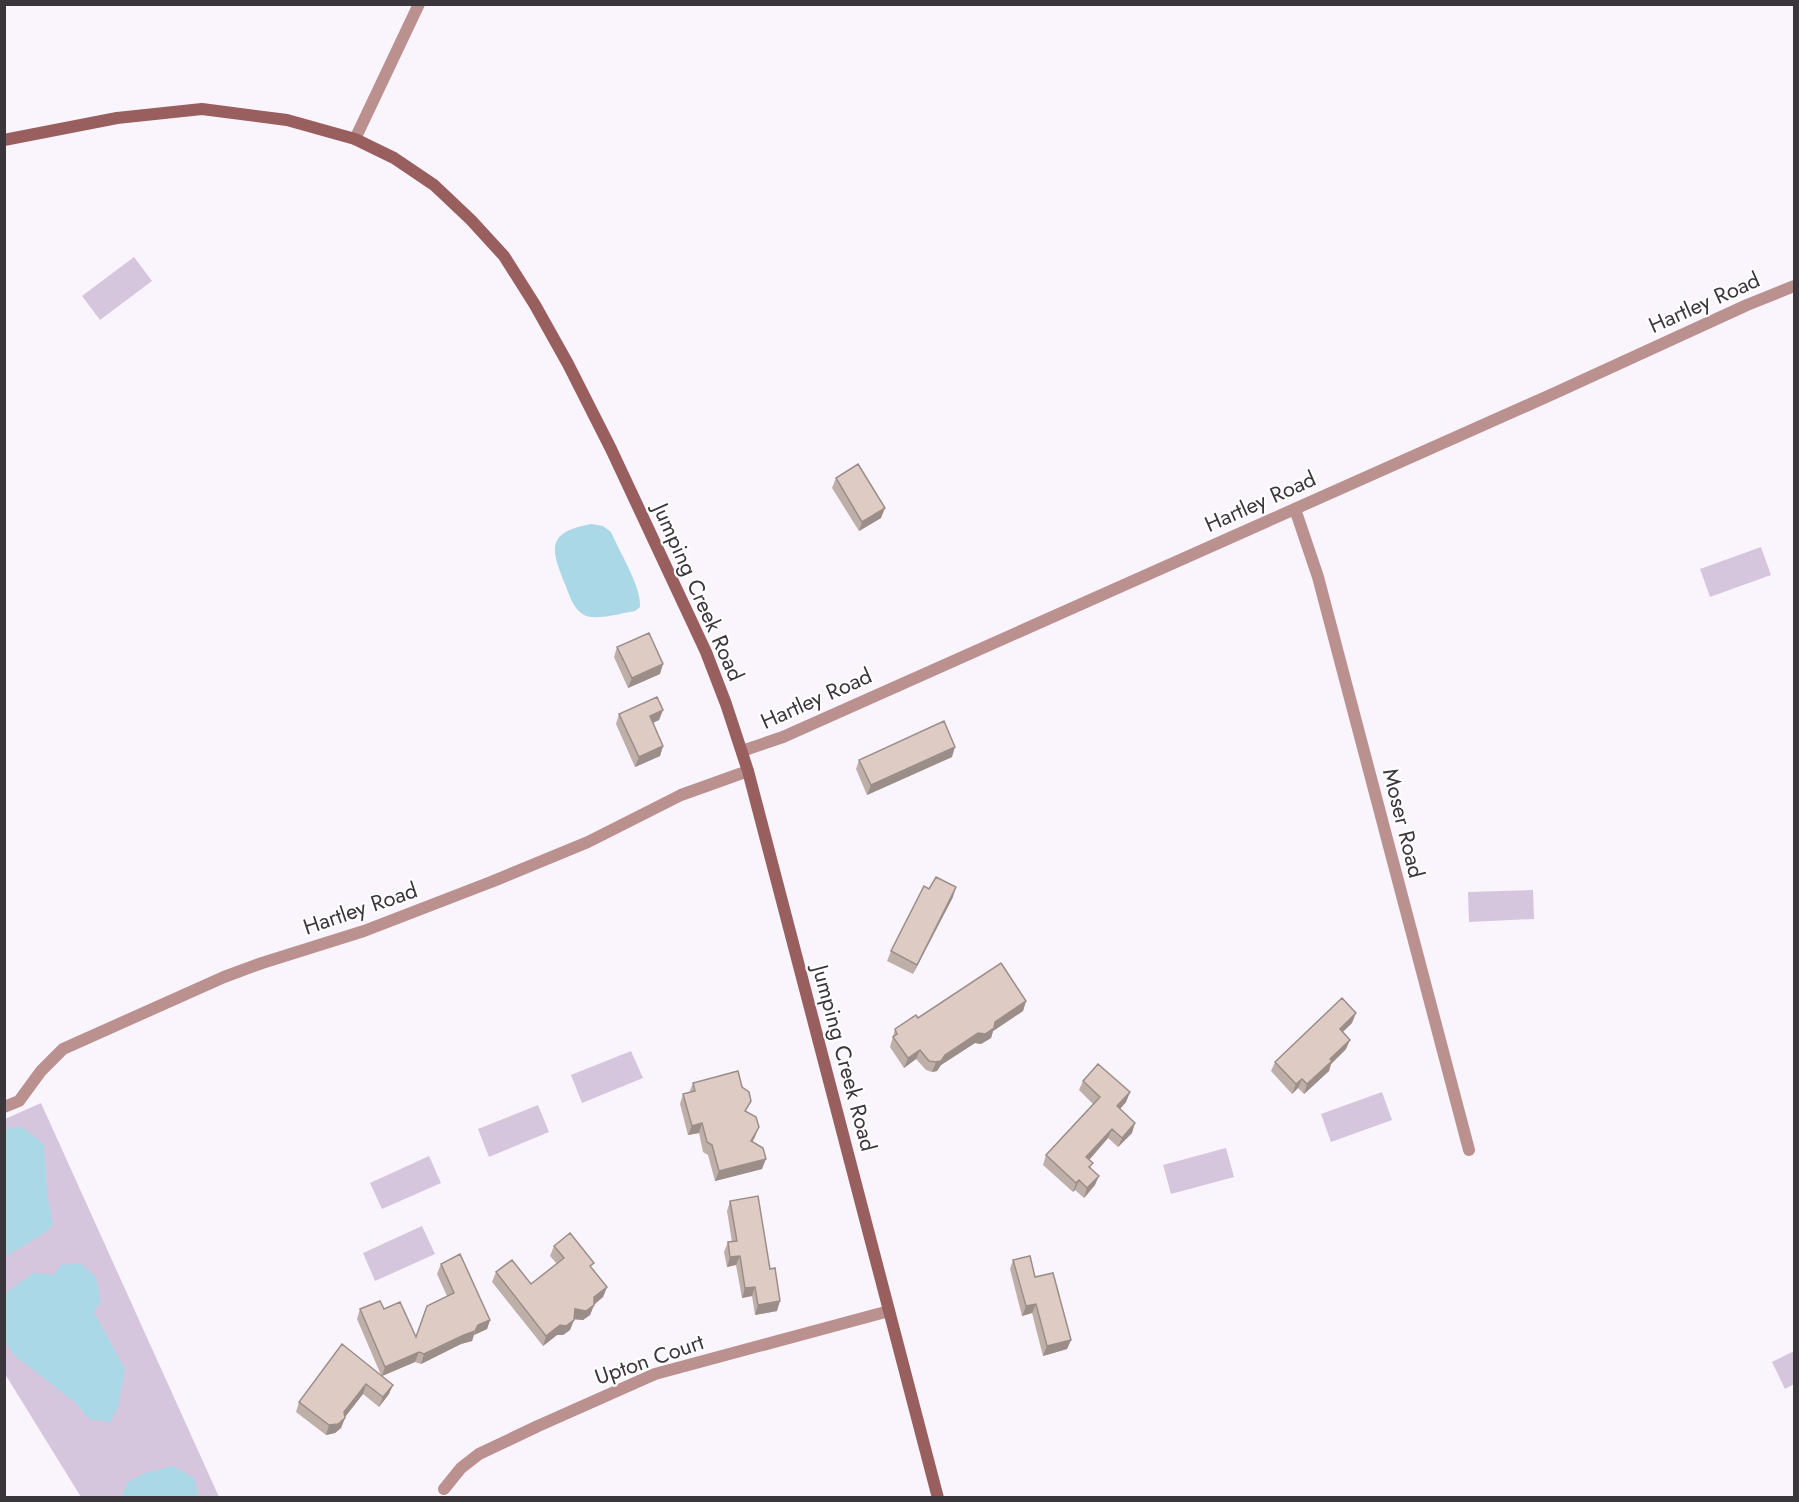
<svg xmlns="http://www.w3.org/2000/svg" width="1799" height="1502" font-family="Jost,sans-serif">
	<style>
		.green { fill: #d6c6dd }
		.water { fill: #aad8e6 }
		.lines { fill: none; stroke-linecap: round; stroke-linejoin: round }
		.street { stroke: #ba918f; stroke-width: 12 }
		.secondary { stroke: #995f5e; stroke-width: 12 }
		.wall { fill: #bfafa9 }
		.shaded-wall { fill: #9b8e89 }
		.building { fill: #decbc4; stroke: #9b8e89; stroke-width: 1.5 }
		.labels { text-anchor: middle; stroke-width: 4.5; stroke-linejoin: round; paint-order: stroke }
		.street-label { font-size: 22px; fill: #3a363c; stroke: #fff }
	</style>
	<rect width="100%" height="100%" fill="#faf4fd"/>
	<path class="green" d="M134,257L152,281L100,320L82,296Z
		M1761,547L1771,575L1710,597L1700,569Z
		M1533,890L1534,919L1469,922L1468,892Z
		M631,1051L643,1078L582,1103L571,1075Z
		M1382,1092L1392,1120L1331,1142L1321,1114Z
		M41,1103L219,1497H81L5,1374V1119Z
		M538,1105L549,1132L489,1157L478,1129Z
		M1226,1148L1234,1177L1171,1194L1163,1165Z
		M429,1156L441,1183L382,1209L370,1183Z
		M422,1226L435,1254L375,1281L363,1253Z
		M1794,1351V1384L1785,1389L1772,1362Z"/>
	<path class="water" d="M591,524L603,526L611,532C619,551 642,588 640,607L635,611C622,613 596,621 584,615C573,609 569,594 565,584C550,548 547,532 591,524Z
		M21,1126L44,1144L47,1191L53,1225L43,1234L5,1257V1129Z
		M80,1263L96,1277L101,1301L94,1312L125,1369L118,1407L110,1422L89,1419L76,1403L14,1355L5,1341V1294L33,1273L54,1275L60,1265Z
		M173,1466L194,1478L199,1497H121L128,1482L145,1473Z"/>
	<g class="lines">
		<path class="street" d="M355,139L419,4
			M1295,509L1318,577L1469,1150
			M742,751L783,737L1555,393L1747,305L1794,286
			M4,1107L19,1101L41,1071L63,1049L224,977L262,963L364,931L491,882L588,842L681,795L748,771
			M444,1489L461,1468L479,1454L538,1426L655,1374L889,1311"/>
		<path class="secondary" d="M4,140L117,118L202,109L287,120L355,139L394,158L434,185L471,220L504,256L535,305L568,364L611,449L706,652L726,704L748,771L938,1498"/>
	</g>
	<path class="wall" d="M836,478L881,518L859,531L832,488Z
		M617,647L660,674L628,688L614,657Z
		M663,710L659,720L653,723L663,746L660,756L635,767L616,724L619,714Z
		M952,757L867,795L856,769L859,760Z
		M953,897L913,974L887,961L891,951Z
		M1026,1001L1023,1011L993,1031L991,1038L981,1044L975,1043L941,1065L937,1071L932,1072L926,1070L916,1059L904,1068L890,1047L895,1029L918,1018Z
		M1352,1023L1343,1032L1346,1049L1331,1064L1329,1071L1304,1094L1298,1088L1292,1094L1271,1071L1275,1062Z
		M1083,1081L1130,1092L1126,1102L1120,1109L1132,1133L1118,1147L1108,1138L1089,1160L1095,1185L1084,1198L1075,1190L1073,1192L1043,1165L1046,1155L1093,1104L1079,1090Z
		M693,1083L747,1112L755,1137L752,1142L762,1169L715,1181L708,1155L703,1152L699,1133L688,1135L680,1104L683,1094L689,1093Z
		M730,1201L777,1311L755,1315L752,1296L742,1298L736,1265L727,1267L724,1252L728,1242H732L727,1211Z
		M554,1246L592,1269L607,1287L603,1297L594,1305L590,1315L583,1320L574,1319L570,1330L563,1335H557L543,1346L492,1282L496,1272L531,1284L557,1264L550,1256Z
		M1013,1260L1035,1277L1071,1340L1067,1349L1043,1356L1032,1313L1022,1316L1010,1269Z
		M441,1264L490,1320L487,1329L474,1335L472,1341L461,1344L421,1364L415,1362L382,1376L389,1394L379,1407L363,1394L345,1417L341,1428L335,1433L326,1435L296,1412L299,1402L381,1375L357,1319L360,1309H384L416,1337L447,1296L437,1274Z"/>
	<path class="shaded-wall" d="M885,508L881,518L859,531L862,522Z
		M663,664L660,674L628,688L632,678Z
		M663,710L659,720L646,726L650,716Z
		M663,746L660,756L635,767L639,757Z
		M955,747L952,757L867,795L871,785Z
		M956,887L953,897L913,974L917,965Z
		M1026,1001L1023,1011L993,1031L991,1038L981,1044L975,1043L941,1065L937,1071L932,1072L936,1062L945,1055Z
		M1356,1013L1352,1023L1336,1038L1340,1029Z
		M1350,1040L1346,1049L1331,1064L1329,1071L1304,1094L1307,1084L1330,1059Z
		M920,1050L916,1059L904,1068L908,1058Z
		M1302,1079L1298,1088L1292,1094L1296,1084Z
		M1130,1092L1126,1102L1114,1116L1117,1106Z
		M702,1123L699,1133L688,1135L692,1126Z
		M1135,1123L1132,1133L1118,1147L1122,1138Z
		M759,1127L755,1137L747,1151L751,1141Z
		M1112,1129L1108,1138L1083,1167L1086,1157Z
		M766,1159L762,1169L715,1181L719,1171Z
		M1099,1176L1095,1185L1084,1198L1087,1188Z
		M1079,1180L1075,1190L1073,1192L1076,1183Z
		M740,1256L736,1265L727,1267L730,1257Z
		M607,1287L603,1297L591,1307L594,1297Z
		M755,1287L752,1296L742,1298L745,1288Z
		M780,1301L777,1311L755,1315L758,1305Z
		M1036,1304L1032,1313L1022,1316L1026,1306Z
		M594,1305L590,1315L583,1320L571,1319L575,1309Z
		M490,1320L487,1329L474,1335L478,1325Z
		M574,1320L570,1330L563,1335H557L543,1346L546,1336L560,1325Z
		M475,1331L472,1341L461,1344L421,1364L424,1354L464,1335Z
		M1071,1340L1067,1349L1043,1356L1047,1346Z
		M419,1352L415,1362L382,1376L385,1367Z
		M366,1384L363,1394L341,1422L345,1418L341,1428L335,1433L326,1435L329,1425L344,1412Z
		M393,1385L389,1394L379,1407L383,1397Z"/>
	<path class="building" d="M858,464L885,508L862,522L836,478Z
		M649,633L663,664L632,678L617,647Z
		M657,697L663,710L650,716L663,746L639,757L619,714Z
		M944,721L955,747L871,785L859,760Z
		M936,877L956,887L917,965L891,951L924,886L929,889Z
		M1001,963L1026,1001L995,1022L994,1028L985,1034L978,1033L945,1055L941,1061L936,1062L929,1061L920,1050L908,1058L893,1037L897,1034L895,1029L916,1015L918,1018Z
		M1342,998L1356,1013L1340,1029L1350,1040L1330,1059L1332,1061L1307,1084L1302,1079L1296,1084L1275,1062Z
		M1098,1064L1130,1092L1117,1106L1135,1123L1122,1138L1112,1129L1086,1157L1093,1163L1089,1167L1099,1176L1087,1188L1079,1180L1076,1183L1046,1155L1100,1097L1083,1081Z
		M738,1071L742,1087L749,1092L751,1101L745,1111L756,1117L759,1127L751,1141L763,1148L766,1159L719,1171L712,1145L707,1142L702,1123L692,1126L683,1094L695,1091L693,1083Z
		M758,1196L770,1269L775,1268L780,1301L758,1305L755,1287L745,1288L740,1256L730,1257L728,1242L737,1241L730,1201Z
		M570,1233L594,1263L590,1266L607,1287L594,1297V1305L586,1311L575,1309L574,1320L566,1326L560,1325L546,1336L496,1272L512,1260L531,1284L564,1258L554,1246Z
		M460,1254L490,1320L478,1325L475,1331L464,1335L424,1354L419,1352L385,1367L360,1309L380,1301L384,1309L400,1302L416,1337L427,1306L454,1293L441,1264Z
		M1030,1256L1035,1277L1053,1273L1071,1340L1047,1346L1036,1304L1026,1306L1013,1260Z
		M342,1344L393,1385L383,1397L366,1384L344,1412L345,1418L338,1424L329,1425L299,1402Z"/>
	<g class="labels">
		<g class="street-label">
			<text transform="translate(1704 302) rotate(-24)" y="8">Hartley Road</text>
			<text transform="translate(1260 501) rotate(-24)" y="8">Hartley Road</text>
			<text transform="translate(699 592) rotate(66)" y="8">Jumping Creek Road</text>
			<text transform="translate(816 698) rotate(-24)" y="8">Hartley Road</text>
			<text transform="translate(1404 823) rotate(76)" y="8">Moser Road</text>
			<text transform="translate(360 908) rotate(-19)" y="8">Hartley Road</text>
			<text transform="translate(845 1058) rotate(75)" y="8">Jumping Creek Road</text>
			<text transform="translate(649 1359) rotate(-19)" y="8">Upton Court</text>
		</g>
	</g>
	<rect width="1799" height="1502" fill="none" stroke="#3a363c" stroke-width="12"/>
</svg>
